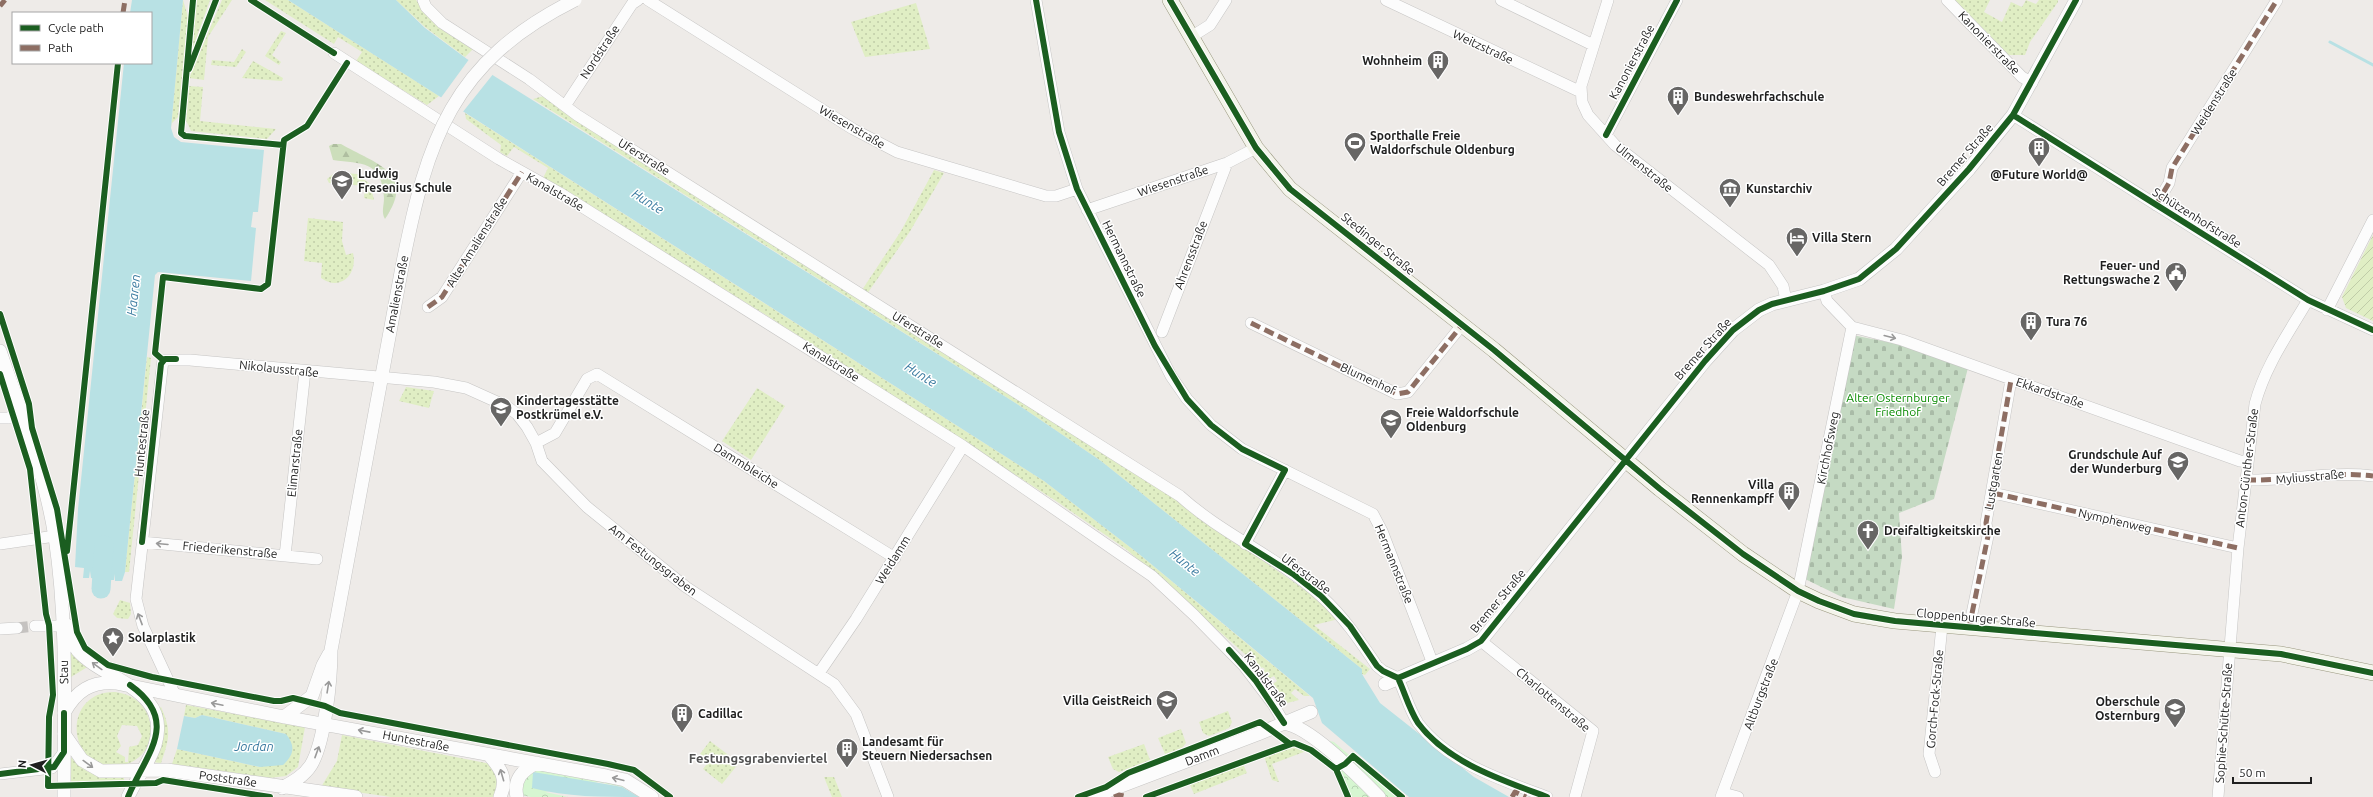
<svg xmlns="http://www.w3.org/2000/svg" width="2373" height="797" font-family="Ubuntu,sans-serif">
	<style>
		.grass { fill: url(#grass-dots); fill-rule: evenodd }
		.forest { fill: url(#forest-firs) }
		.cemetery { fill: url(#cemetery-stones) }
		.park { fill: url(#park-crowns) }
		.garden { fill: url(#garden-furrows) }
		.water { fill: #b8e1e4 }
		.pier { fill: #eeebe8 }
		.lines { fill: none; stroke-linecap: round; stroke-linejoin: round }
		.stream { stroke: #b8e1e4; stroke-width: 3 }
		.river { stroke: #b8e1e4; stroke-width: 19 }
		.minor-tunnel { stroke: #c5c2c0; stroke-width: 11; stroke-dasharray: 11 5.5; stroke-linecap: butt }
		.minor-casing { stroke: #c6c5c4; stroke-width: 12 }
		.tertiary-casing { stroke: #c6c5c4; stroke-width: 14 }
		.secondary-casing { stroke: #99977f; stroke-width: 16 }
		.minor { stroke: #fcfcfc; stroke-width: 11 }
		.tertiary { stroke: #fcfcfc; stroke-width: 13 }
		.secondary { stroke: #f4f4eb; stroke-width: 15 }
		.tertiary-bridge-casing { stroke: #c6c5c4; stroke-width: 14; stroke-linecap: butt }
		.tertiary-bridge { stroke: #fcfcfc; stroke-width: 13 }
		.quiet { stroke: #8d6e63; stroke-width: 5; stroke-dasharray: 10 5; stroke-linecap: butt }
		.cycleway-casing { stroke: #fff; stroke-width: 8 }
		.cycleway { stroke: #1b5e20; stroke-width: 6 }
		.oneway { stroke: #999 }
		.labels { text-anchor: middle; stroke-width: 3; stroke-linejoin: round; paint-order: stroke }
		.street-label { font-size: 12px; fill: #1f1f1f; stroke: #fff }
		.poi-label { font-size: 12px; font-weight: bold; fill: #1f1f1f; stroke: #fff; text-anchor: start }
		.park-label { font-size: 12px; fill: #088a01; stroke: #fff }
		.water-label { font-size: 13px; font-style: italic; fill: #3b7ba0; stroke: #fff }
		.neighbourhood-label { font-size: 13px; font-weight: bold; fill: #525252; stroke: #fff }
	</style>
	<defs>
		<pattern id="grass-dots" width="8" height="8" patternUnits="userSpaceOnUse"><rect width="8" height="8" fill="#e0eec4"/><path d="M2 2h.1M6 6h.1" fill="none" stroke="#c0cca8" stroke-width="1.8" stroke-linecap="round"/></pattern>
		<pattern id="forest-firs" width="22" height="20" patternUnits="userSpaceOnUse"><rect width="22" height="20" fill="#ccdebb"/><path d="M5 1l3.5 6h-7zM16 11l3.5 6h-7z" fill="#afbea0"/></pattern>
		<pattern id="cemetery-stones" width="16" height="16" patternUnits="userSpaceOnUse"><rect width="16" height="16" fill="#c5dac3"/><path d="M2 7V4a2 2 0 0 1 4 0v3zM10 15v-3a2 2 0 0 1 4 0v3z" fill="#a9bba7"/></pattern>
		<pattern id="park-crowns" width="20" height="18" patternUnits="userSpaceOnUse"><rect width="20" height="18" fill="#d6f6d1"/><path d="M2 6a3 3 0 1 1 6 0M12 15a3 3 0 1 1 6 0" fill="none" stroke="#b7d2b3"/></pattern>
		<pattern id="garden-furrows" width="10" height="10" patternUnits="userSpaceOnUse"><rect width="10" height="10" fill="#e0eec4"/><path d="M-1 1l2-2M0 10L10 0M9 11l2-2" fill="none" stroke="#c0cca8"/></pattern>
	</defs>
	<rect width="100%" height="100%" fill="#eeebe8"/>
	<path class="grass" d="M183,0L188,17L178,117L172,123L171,128Z
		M196,0H210L191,53Z
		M222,0H232L208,37L204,80L189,78Z
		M265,0H288L439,96L427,105L356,61L362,52L338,37L334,44Z
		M396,0H416L439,26L474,48L465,57L425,27Z
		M1954,0H1990L1984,12L2002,22L2011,2L2022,7L2026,0L2036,4L2039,0H2058V2L2030,42L2025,55H2007Z
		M916,3L930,49L865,57L851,22Z
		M281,31L286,33L272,55L281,62L279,65L265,56Z
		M242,49L246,52L236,67L211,65L212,60L234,62Z
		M253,61L283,78L282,81L242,78Z
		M188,86L203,87L200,121L276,129L267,139L191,131L185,118Z
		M547,95L1177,500L1191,511L1324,603L1339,619L1314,625L1370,669L1365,675L1362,674V669L1101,461L1017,404L533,99Z
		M465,113L1044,481L1139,554L1310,696H1304L1295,689L1291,693L1299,700L1287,703L1273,684L1277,681L1274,676L1270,678L1261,674L1265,669L1262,667L1259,671L1247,656L1126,549L1056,501L766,315L543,178L548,168L514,147L507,156L500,152L501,145L466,119Z
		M934,170L944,173L909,233L867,294L862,290L901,231Z
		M343,173L357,174L370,184L374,200L364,198L365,186L329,183L327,179L333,174Z
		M308,218L343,222L342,241L346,255L353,253C358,274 341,292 321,278L322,263L304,261Z
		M147,357L151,358L129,572H125Z
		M406,387L434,391L429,408L399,401Z
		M757,388L785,406L751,460L722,441Z
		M120,600L130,603L131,614L128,619L117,618L113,614Z
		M69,651L89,666L71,677Z
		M115,692C163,697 163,765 114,766C65,766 63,691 115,692ZM122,725L137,726L142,736L138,745L129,747L128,762H125V757L116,752L121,746L117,736Z
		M186,705L305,727L298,767L286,776L269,778L172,764L177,749L260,767L286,734L202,715L195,718L184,716Z
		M161,707C172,731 169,739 161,763L151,762L159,708Z
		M1228,711L1232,722L1229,728L1209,736L1203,733L1199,722Z
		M1181,729L1186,743L1182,748L1165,754L1158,738Z
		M342,735L491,764L500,782L494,797H391L321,787L337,761Z
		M710,741L739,763L722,784L703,769L709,761L700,754Z
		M1144,744L1150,760L1119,772L1113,769L1108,757Z
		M1294,744L1309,750L1272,764L1279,782L1272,780L1264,756Z
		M70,756C85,775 100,778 124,778V781L70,782Z
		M1243,764L1247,773L1194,794L1190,785Z
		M824,777H834L842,797H832Z"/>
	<path class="forest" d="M333,144H341C373,163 418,172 385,219C381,212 384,206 384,198C382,160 361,164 333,160L329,146Z"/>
	<path class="cemetery" d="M1852,335L1903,345L1969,364L1934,499L1899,513L1902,557L1894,609L1842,597L1805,579Z"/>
	<path class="park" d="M1330,741L1334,742L1398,797H1386L1372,780L1328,745Z
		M1341,768L1371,797H1352L1337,770Z
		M536,769L623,785L642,797L622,787L598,782L545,792L568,797H531L521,795V780Z"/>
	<path class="garden" d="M2373,235V321L2346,308L2342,297Z"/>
	<path class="water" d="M132,0H183L171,128L174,137L181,142L264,150L258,212H253L251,227L256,228L251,281L158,272L155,275L125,572L122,581H115V574L114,580H108V571L98,570L97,579L91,578L90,571L89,578H83L84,568L75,567L78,509L124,63H151V13H130Z
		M288,0H396L425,28L467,59L1017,404L1101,461L1362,669V674L1380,703L1474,777L1509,797H1409L1322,723L1313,698L1139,554L1044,481Z
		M202,715L286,734C295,745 295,754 283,765L260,767L177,749L184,716L195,718Z
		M533,772L611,785L622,787L639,797C602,797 567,797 532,788Z"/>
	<path class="pier" d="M470,58L497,75L494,73L462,113L440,99Z"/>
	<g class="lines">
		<path class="stream" d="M2330,42L2373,65"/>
		<path class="river" d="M101,589L104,545"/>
		<path class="minor-tunnel" d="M17,628L35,626"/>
		<g class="minor-casing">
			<path id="minor" d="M423,0L426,7L442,23L529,79L577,115L1180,496C1223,535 1280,558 1322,597C1344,617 1360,641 1377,666L1383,671L1398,678C1405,693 1409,709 1418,723C1448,763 1502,780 1547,797
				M648,0L853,129L897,152L1046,196H1056L1077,189
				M1036,0L1059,132L1077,189L1171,376L1187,399L1211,425L1242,449L1373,514L1382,531L1433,664
				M1386,0L1581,92
				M1501,0L1593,45
				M1608,0L1581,86L1582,102L1588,115L1615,145L1769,265L1783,286L1786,300
				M1947,0L2022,77L2032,83
				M1191,37L1210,25L1226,0
				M334,53L499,159L560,193L963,446L1152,576L1194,615L1244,666L1273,704L1284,723
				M565,106L632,4L638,0
				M2013,115L2308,300L2373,330
				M1606,135L1677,0
				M2156,205L2169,183L2172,168L2277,0
				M1087,210L1227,163L1256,148
				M1824,291L1827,301L1852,327
				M428,307L442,297L522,172
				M2327,310L2373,220
				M1251,323L1397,394L1408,392L1462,325
				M1852,327L1902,340L2240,461L2248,462
				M1162,332L1227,163
				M0,418H8L21,413
				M536,443L555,433L587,379L597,374L895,558
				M2246,480C2288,481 2331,471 2373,476
				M1993,493L2238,548
				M142,542L317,559
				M0,544L55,536
				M1245,544L1285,470
				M285,556L305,371
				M35,626H63
				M1969,628L1988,536L1986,523L2011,380
				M0,629L17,628
				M1481,641L1593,731L1575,797
				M819,673L856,619L963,446
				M175,695L143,626L136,599L163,360H190L434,382L466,388L506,406L517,414L527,427L536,443L542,461L587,507L686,587L834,684L856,714L888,797
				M1935,772L1929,754L1942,626
				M0,774L52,768L64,752
				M1723,793L1738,797
				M1721,797L1798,591L1852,327
				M2218,797L2238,548L2255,404C2265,366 2288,334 2308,300"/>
		</g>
		<g class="tertiary-casing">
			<path id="tertiary" d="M0,351C20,410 45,474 55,537C68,623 64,710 64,797
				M67,625C70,634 72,643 78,651C105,681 172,689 155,745C149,763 136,779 128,797
				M1385,684L1467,649L1481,641L1705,361L1733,330L1759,310L1772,304L1824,291L1859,279L1896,249L1969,169L2013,115L2076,0
				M64,713C76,691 91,681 116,683L284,717L606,776L625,780L652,797
				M284,717L312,696L323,665L329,654
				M1284,723C1311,727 1359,777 1379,797
				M64,734L82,760L101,771L167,770L356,797
				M490,756C501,769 508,779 500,797
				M282,788C293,782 304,776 311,765C325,742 331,679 331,650L402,267
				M517,797C513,780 522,770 537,763
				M1092,797L1258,734L1311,712"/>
		</g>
		<g class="secondary-casing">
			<path id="secondary" d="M1170,0L1256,148L1290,189L1494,350L1660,489L1743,554L1798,591L1819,601L1854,614L1895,621L2281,654L2373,673"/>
		</g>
		<use href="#minor" class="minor"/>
		<use href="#tertiary" class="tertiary"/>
		<use href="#secondary" class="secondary"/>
		<g class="tertiary-bridge-casing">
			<path id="tertiary-bridge" d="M402,267C427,140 451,62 575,0"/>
		</g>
		<use href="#tertiary-bridge" class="tertiary-bridge"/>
		<path class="quiet" d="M0,6L5,0
			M123,13L125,0
			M2156,205L2169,183L2172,168L2277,0
			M428,307L442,297L522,172
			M1251,323L1397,394L1408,392L1462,325
			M2246,480C2288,481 2331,471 2373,476
			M1993,493L2238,548
			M1969,628L1988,536L1986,523L2011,380
			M1114,797L1119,795L1128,797
			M1512,797L1515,792L1526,797"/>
		<g class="cycleway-casing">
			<path id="cycleway" d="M193,0L181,133L185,136L283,145
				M251,0L334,53
				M1036,0L1059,132L1077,189L1155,346L1187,399L1211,425L1242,449L1285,470L1245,544L1293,574L1321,596L1350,626L1377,666L1383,671L1398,678
				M1170,0L1256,148L1290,189L1494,350L1660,489L1743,554L1798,591L1819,601L1854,614L1895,621L2281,654L2373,673
				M189,69L216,0
				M2013,115L2308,300L2373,330
				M1606,135L1677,0
				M0,314L29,404L32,428L57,509L77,632L85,648L108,665L152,677L274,701H281L293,698L325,706L340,713L608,764L634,770L670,797
				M163,360L155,353L163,277L261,289L268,284L284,140L307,126L347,63
				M0,374L30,469L46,614L49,625L53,695L49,717L48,786L156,783L163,780L270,797
				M142,542L161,364L165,359H176
				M67,551L118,63
				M1229,650L1256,681L1284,723
				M1398,678L1467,649L1481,641L1705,361L1733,330L1759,310L1772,304L1824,291L1859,279L1896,249L1969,169L2013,115L2076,0
				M1398,678C1405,693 1409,709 1418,723C1448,763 1502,780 1547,797
				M1336,769L1345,764L1353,756L1402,797
				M0,774L54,767L64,752V713
				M128,797C145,755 182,722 130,685
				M1078,797L1106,787L1128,773L1260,722L1290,744
				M1146,797L1294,743L1311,750L1336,769L1348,797"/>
		</g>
		<use href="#cycleway" class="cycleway"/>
	</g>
	<defs><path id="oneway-shaft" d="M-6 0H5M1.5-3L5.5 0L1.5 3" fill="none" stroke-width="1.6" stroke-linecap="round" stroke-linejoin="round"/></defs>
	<g class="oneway">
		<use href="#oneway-shaft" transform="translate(1890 337) rotate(14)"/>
		<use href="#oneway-shaft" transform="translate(162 544) rotate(-175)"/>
		<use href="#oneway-shaft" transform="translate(140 619) rotate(-111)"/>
		<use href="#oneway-shaft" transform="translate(97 666) rotate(-144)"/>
		<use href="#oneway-shaft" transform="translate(328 687) rotate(-81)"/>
		<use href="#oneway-shaft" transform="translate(217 704) rotate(-168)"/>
		<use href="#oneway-shaft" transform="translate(364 731) rotate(-169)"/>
		<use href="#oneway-shaft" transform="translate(317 752) rotate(-70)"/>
		<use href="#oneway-shaft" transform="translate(88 764) rotate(36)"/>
		<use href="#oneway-shaft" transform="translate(502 775) rotate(-106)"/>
		<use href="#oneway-shaft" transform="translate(618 779) rotate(-166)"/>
	</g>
	<defs>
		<g id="building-pin" transform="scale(1.15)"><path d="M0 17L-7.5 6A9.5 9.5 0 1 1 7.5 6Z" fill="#676665" stroke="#fff"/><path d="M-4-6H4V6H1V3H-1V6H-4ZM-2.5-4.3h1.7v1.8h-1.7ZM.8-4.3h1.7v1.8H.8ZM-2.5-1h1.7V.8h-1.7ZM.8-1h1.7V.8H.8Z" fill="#fff"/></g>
		<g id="stadium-pin" transform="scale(1.15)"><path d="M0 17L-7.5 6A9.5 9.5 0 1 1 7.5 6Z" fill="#676665" stroke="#fff"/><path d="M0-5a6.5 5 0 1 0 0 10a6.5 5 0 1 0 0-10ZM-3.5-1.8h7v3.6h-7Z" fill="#fff"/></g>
		<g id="university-pin" transform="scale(1.15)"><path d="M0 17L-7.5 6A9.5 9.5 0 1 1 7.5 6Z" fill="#676665" stroke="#fff"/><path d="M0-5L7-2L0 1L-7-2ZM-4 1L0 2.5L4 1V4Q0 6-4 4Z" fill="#fff"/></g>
		<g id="museum-pin" transform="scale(1.15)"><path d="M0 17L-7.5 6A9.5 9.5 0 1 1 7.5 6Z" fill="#676665" stroke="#fff"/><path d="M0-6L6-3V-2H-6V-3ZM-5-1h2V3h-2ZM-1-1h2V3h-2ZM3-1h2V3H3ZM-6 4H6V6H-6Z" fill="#fff"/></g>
		<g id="hotel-pin" transform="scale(1.15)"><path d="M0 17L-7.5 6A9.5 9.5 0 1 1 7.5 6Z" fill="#676665" stroke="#fff"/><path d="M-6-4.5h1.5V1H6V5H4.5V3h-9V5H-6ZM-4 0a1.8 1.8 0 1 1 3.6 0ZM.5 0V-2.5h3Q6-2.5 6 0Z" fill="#fff"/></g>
		<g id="civic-pin" transform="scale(1.15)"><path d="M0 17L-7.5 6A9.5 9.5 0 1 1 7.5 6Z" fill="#676665" stroke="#fff"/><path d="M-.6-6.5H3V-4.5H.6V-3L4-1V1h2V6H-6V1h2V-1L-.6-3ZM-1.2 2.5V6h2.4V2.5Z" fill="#fff"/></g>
		<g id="school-pin" transform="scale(1.15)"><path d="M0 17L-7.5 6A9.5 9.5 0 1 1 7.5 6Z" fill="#676665" stroke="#fff"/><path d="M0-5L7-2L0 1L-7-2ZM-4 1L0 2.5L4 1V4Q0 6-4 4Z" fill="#fff"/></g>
		<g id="church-pin" transform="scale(1.15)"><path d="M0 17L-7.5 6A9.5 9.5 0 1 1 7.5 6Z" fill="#676665" stroke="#fff"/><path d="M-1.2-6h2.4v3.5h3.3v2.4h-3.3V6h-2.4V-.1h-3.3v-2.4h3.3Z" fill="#fff"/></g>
		<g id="sight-pin" transform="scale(1.15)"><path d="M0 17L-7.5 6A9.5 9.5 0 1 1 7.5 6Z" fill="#676665" stroke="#fff"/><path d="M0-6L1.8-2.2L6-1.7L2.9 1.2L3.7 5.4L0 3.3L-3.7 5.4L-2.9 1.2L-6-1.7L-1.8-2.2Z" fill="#fff"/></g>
	</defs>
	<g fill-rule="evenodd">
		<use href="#building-pin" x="1438" y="61"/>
		<use href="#building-pin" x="1678" y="97"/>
		<use href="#stadium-pin" x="1355" y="143"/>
		<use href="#building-pin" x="2039" y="148"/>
		<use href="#university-pin" x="342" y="181"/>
		<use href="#museum-pin" x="1730" y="189"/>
		<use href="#hotel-pin" x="1797" y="238"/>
		<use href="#civic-pin" x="2176" y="273"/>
		<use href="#building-pin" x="2031" y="322"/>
		<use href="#school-pin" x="501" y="408"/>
		<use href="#school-pin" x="1391" y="420"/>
		<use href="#school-pin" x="2178" y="462"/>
		<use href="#building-pin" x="1789" y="492"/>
		<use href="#church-pin" x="1868" y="531"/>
		<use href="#sight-pin" x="113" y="638"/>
		<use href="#university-pin" x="1167" y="701"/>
		<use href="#school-pin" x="2175" y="709"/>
		<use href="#building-pin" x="682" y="714"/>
		<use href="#building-pin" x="847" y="749"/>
	</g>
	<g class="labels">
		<g class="street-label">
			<text transform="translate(1989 43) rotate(46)" y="4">Kanonierstraße</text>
			<text transform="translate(1483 47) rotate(25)" y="4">Weitzstraße</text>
			<text transform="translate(600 52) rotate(-57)" y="4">Nordstraße</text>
			<text transform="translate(1632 62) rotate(-62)" y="4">Kanonierstraße</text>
			<text transform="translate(2214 102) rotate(-58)" y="4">Weidenstraße</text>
			<text transform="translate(852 127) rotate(30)" y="4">Wiesenstraße</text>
			<text transform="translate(1965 155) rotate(-49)" y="4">Bremer Straße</text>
			<text transform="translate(644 157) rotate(32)" y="4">Uferstraße</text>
			<text transform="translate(1644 168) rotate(39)" y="4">Ulmenstraße</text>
			<text transform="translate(1173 181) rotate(-19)" y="4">Wiesenstraße</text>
			<text transform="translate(555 192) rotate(30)" y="4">Kanalstraße</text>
			<text transform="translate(2197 218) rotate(32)" y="4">Schützenhofstraße</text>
			<text transform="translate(477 242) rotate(-58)" y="4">Alte Amalienstraße</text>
			<text transform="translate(1378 244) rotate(39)" y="4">Stedinger Straße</text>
			<text transform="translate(1191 255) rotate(-69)" y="4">Ahrensstraße</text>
			<text transform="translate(1124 259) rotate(64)" y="4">Hermannstraße</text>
			<text transform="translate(397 294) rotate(-79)" y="4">Amalienstraße</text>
			<text transform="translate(918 330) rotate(32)" y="4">Uferstraße</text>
			<text transform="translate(1703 349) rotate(-48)" y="4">Bremer Straße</text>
			<text transform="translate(831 362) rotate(32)" y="4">Kanalstraße</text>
			<text transform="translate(279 369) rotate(6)" y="4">Nikolausstraße</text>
			<text transform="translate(1368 379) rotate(25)" y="4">Blumenhof</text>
			<text transform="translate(2050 393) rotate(19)" y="4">Ekkardstraße</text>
			<text transform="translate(142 443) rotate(-84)" y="4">Huntestraße</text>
			<text transform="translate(1828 448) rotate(-79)" y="4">Kirchhofsweg</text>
			<text transform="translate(295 463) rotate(-84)" y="4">Elimarstraße</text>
			<text transform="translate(746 466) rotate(32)" y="4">Dammbleiche</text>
			<text transform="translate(2247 468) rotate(-83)" y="4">Anton-Günther-Straße</text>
			<text transform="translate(2310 477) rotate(-5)" y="4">Myliusstraße</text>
			<text transform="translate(1994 481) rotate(-80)" y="4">Lustgarten</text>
			<text transform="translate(2115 521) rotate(13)" y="4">Nymphenweg</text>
			<text transform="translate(230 550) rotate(5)" y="4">Friederikenstraße</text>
			<text transform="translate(653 560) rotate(38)" y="4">Am Festungsgraben</text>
			<text transform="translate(893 560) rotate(-58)" y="4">Weidamm</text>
			<text transform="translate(1394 564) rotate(68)" y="4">Hermannstraße</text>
			<text transform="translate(1306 574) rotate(37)" y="4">Uferstraße</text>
			<text transform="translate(1498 601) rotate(-50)" y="4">Bremer Straße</text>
			<text transform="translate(1976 618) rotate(5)" y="4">Cloppenburger Straße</text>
			<text transform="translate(64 672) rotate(-91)" y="4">Stau</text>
			<text transform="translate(1266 680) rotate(53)" y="4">Kanalstraße</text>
			<text transform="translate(1761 694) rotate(-69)" y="4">Altburgstraße</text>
			<text transform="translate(1935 699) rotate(-85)" y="4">Gorch-Fock-Straße</text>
			<text transform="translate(1553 700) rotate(40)" y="4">Charlottenstraße</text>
			<text transform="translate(2224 723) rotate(-86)" y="4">Sophie-Schütte-Straße</text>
			<text transform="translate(416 741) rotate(11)" y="4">Huntestraße</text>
			<text transform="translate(1202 756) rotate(-21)" y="4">Damm</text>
			<text transform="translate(228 779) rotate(8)" y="4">Poststraße</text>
		</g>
		<g class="poi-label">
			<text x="1422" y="65" text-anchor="end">Wohnheim</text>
			<text x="1694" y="101">Bundeswehrfachschule</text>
			<text x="1370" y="140">Sporthalle Freie<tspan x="1370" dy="14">Waldorfschule Oldenburg</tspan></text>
			<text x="358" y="178">Ludwig<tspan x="358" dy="14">Fresenius Schule</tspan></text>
			<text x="2039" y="179" text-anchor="middle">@Future World@</text>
			<text x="1746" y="193">Kunstarchiv</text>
			<text x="1812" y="242">Villa Stern</text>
			<text x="2160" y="270" text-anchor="end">Feuer- und<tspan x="2160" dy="14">Rettungswache 2</tspan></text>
			<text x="2046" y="326">Tura 76</text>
			<text x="516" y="405">Kindertagesstätte<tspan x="516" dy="14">Postkrümel e.V.</tspan></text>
			<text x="1406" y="417">Freie Waldorfschule<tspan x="1406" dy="14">Oldenburg</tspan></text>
			<text x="2162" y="459" text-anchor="end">Grundschule Auf<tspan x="2162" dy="14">der Wunderburg</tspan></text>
			<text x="1774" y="489" text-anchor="end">Villa<tspan x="1774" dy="14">Rennenkampff</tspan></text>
			<text x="1884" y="535">Dreifaltigkeitskirche</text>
			<text x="128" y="642">Solarplastik</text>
			<text x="1152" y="705" text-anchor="end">Villa GeistReich</text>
			<text x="2160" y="706" text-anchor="end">Oberschule<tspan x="2160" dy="14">Osternburg</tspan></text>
			<text x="698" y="718">Cadillac</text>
			<text x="862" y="746">Landesamt für<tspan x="862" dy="14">Steuern Niedersachsen</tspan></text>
		</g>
		<g class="park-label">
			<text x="1898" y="402">Alter Osternburger<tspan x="1898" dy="14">Friedhof</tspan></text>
		</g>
		<g class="water-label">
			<text transform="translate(648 201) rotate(32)" y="5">Hunte</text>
			<text transform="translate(133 295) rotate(-84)" y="5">Haaren</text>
			<text transform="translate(921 374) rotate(32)" y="5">Hunte</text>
			<text transform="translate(1185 562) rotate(39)" y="5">Hunte</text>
			<text x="254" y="751">Jordan</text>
		</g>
		<g class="neighbourhood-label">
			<text x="758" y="763">Festungsgrabenviertel</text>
		</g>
	</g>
	<rect x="12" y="12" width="140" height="52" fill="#ffffff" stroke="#a5a5a5"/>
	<rect x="20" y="25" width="20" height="6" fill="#1b5e20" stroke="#a5a5a5"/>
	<text x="48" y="32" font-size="12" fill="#1f1f1f">Cycle path</text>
	<rect x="20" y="45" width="20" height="6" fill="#8d6e63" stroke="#a5a5a5"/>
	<text x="48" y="52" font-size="12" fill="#1f1f1f">Path</text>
	<g transform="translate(32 765) rotate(276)" stroke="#ffffff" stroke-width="3" paint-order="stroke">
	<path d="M0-3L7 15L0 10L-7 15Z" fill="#1f1f1f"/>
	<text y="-6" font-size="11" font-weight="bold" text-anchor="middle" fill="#1f1f1f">N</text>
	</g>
	<path d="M2233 777v6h78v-6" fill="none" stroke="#1f1f1f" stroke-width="2"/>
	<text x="2239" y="777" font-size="12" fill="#1f1f1f" stroke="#ffffff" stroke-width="3" paint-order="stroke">50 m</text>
</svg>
